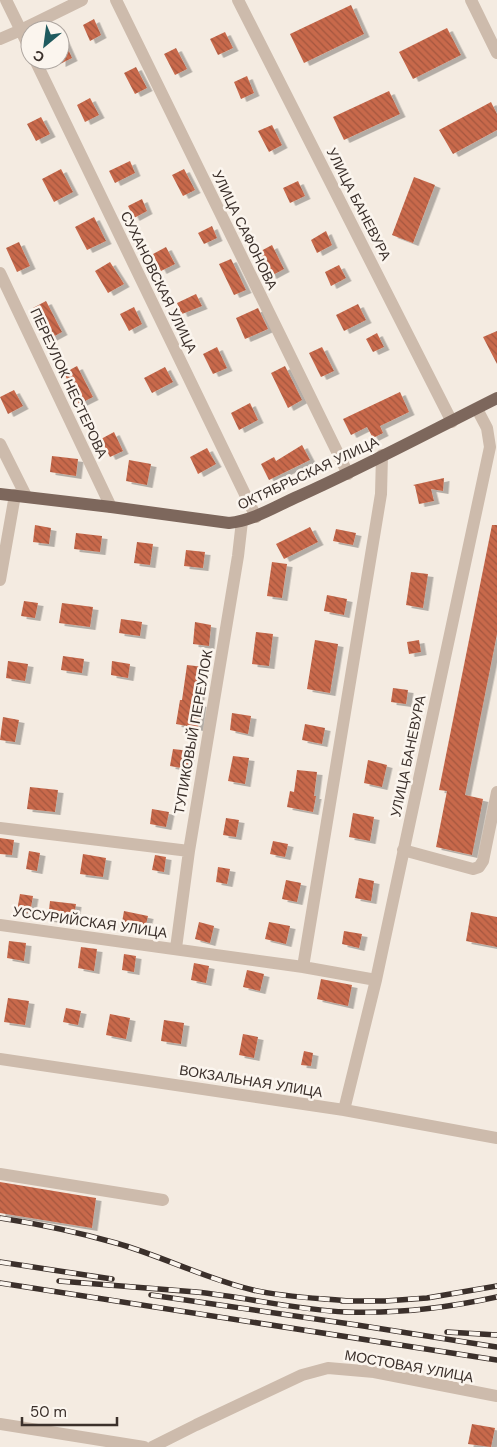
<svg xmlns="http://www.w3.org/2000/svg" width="497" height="1447" font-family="'DM Sans',sans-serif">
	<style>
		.building { fill: url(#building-back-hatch); filter: url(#shadow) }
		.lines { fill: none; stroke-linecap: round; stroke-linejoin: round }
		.minor { stroke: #cdbbac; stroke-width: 12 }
		.major { stroke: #7d675c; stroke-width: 12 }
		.rail-casing { stroke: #3b302b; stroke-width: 5.5 }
		.rail { stroke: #fbf5ee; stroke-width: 4; stroke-dasharray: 11; stroke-linecap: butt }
		.labels { text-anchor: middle; stroke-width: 5; stroke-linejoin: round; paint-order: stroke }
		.street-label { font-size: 14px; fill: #3b302b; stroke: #fbf5ee }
	</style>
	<defs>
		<pattern id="building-back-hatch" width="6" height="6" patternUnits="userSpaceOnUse" patternTransform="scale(1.25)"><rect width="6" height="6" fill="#c8694b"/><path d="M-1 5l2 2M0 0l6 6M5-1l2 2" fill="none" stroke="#a4573f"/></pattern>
		<filter id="shadow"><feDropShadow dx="5.5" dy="3" stdDeviation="0" flood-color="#0004"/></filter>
	</defs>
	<rect width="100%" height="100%" fill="#f4ebe1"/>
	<path class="building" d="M351,5L364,34L304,63L290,34Z
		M94,19L101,35L90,41L83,25Z
		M447,28L461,55L413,79L399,52Z
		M60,31L72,58L60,64Z
		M225,32L233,48L218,55L210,39Z
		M176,48L187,69L175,75L164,54Z
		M136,67L147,88L135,94L124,73Z
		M247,76L254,93L241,99L234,82Z
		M389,91L400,114L344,140L333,117Z
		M90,98L99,115L85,122L77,105Z
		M491,102L497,114V130L453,154L439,130Z
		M41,117L50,134L36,141L27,124Z
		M272,125L282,145L269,152L258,131Z
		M130,161L135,173L115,183L109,171Z
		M61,169L73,192L54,202L42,179Z
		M184,169L195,190L183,196L172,175Z
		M414,177L435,185L413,243L392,235Z
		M298,181L305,196L290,203L283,188Z
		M142,199L147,211L134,218L128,206Z
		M94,217L106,241L87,250L75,227Z
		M212,226L217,238L204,244L198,233Z
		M326,231L332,245L317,253L311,240Z
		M19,242L30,266L17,272L6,248Z
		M272,245L284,269L271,276L259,252Z
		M166,247L175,264L161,271L153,254Z
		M231,259L246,290L234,295L219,264Z
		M110,262L124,284L108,293L95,271Z
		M339,265L346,278L331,286L325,272Z
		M196,294L202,306L182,314L177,303Z
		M46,301L62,332L49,339L33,308Z
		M358,304L366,320L344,331L336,315Z
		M134,307L142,324L129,331L120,314Z
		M258,308L268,329L245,339L236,318Z
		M497,331V364L483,337Z
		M377,333L384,347L373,352L366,339Z
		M217,347L227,368L213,374L203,354Z
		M322,347L334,371L321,377L309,353Z
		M77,366L93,397L79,404L64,373Z
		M285,366L302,400L288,408L271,373Z
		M165,367L173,382L152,393L144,378Z
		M14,390L23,406L8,414L0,397Z
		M400,392L409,412L380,426L383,433L373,438L367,427L351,435L343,419Z
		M250,403L258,420L239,430L231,413Z
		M114,432L123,451L110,457L101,439Z
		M302,445L310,460L269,480L261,464L274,457L276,461Z
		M207,448L216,464L198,474L190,457Z
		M52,456L78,459L76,476L50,472Z
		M129,460L151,464L147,485L126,481Z
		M444,478L443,491L431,489L434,501L419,504L415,486L413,485Z
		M35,525L51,528L49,544L33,542Z
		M492,525H497V634L465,795L483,799L472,855L436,847L447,791L439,790Z
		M310,527L318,542L284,559L276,544Z
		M336,529L356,533L353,545L333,541Z
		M76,533L102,536L100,552L74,549Z
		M137,542L153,544L150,565L134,563Z
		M186,550L205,552L203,568L184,566Z
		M272,562L287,564L282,598L267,596Z
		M411,572L428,574L423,608L406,605Z
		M327,595L347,599L344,615L324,611Z
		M24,601L38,603L35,618L21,616Z
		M62,603L93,607L90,627L59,623Z
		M121,619L142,622L140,636L119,633Z
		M195,622L211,625L209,646L193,644Z
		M256,632L273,634L269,666L252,664Z
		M315,640L338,644L330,693L307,689Z
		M419,640L421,652L409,654L407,642Z
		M63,656L84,659L82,673L61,670Z
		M8,661L28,664L25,681L6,678Z
		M112,661L130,664L128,678L111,675Z
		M187,665L204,667L198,703L201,704L198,728L176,724L180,700H182Z
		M393,688L408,690L406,704L391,702Z
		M232,713L251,716L248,734L230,730Z
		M3,717L19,720L15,742L0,740Z
		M305,724L325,728L322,744L302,740Z
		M173,749L190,751L187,769L170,766Z
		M233,756L249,758L245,784L228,781Z
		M368,760L387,765L382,787L364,783Z
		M297,770L317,772L314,796H316L313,812L287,807L290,791L294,792Z
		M30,787L58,790L55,812L27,809Z
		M152,809L169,812L166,827L150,824Z
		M353,813L374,817L370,841L349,837Z
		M226,818L239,820L236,837L223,835Z
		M0,838L14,840L12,855L0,854Z
		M273,841L288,844L285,857L270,854Z
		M29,851L40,853L37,871L26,869Z
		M83,854L106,858L103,877L80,874Z
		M155,855L166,857L164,872L152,870Z
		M218,867L230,869L227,884L216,882Z
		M359,878L374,881L371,901L355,898Z
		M286,880L301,883L297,902L282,899Z
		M20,894L33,896L30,913L17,911Z
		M50,901L76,904L73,922L48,919Z
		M124,911L148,916L144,933L121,928Z
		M471,912L497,917V947L466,941Z
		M199,922L214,926L210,943L195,939Z
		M269,922L290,926L286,944L265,939Z
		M344,931L362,934L359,948L342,944Z
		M9,941L26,943L24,961L7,958Z
		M81,947L97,949L94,971L78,968Z
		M124,954L136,956L134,972L122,970Z
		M194,963L209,966L206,983L191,980Z
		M247,970L264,974L260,991L243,987Z
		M321,979L352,985L348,1006L317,999Z
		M8,998L29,1001L25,1025L4,1022Z
		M66,1008L81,1011L78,1025L63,1022Z
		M110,1014L130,1018L126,1039L106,1035Z
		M164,1020L184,1023L181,1044L161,1041Z
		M243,1034L258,1037L254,1058L239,1055Z
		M304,1051L313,1053L311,1066L301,1065Z
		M0,1182L96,1198L92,1228L0,1213Z
		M472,1424L495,1428L491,1447L468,1444Z"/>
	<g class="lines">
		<path class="minor" d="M6,0L30,49
			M116,0L348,474
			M238,0L452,422
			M471,0L497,53
			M0,39L21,30L82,0
			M35,60L256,517
			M0,273L111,507
			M0,444L26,496
			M0,580L15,495
			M0,828L189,851
			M403,850L473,869L479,867L483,861L497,792
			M0,925L303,967L381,494L382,455
			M176,948L189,851L238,556L242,521
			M303,967L376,980
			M0,1059L344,1110L497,1138
			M344,1110L376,980L490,447L487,428L477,409
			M0,1174L163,1200
			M0,1424L144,1447
			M152,1447L196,1425L302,1375L328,1368L374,1372L497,1396"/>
		<path class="major" d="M0,494L111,507L229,523C255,520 276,506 299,496C366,466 431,431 497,398"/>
		<g class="rail-casing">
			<path id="rail" d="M0,1218C39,1224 77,1232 116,1243C162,1256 206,1279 253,1290C284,1297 316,1298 348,1301
				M0,1262L112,1279
				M59,1281C105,1285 150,1288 196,1292C246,1297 296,1310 346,1312C397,1314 447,1308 497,1297
				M0,1283L497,1360
				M151,1295L357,1325L497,1347
				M342,1301H385L427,1298L497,1286
				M447,1332L497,1335"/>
		</g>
		<use href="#rail" class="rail"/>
	</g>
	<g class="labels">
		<g class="street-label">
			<text transform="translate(359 204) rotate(63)" y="5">УЛИЦА БАНЕВУРА</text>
			<text transform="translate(245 230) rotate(64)" y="5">УЛИЦА САФОНОВА</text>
			<text transform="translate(159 282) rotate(64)" y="5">СУХАНОВСКАЯ УЛИЦА</text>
			<text transform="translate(69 383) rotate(65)" y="5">ПЕРЕУЛОК НЕСТЕРОВА</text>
			<text transform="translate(308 473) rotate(-25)" y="5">ОКТЯБРЬСКАЯ УЛИЦА</text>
			<text transform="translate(193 732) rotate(-80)" y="5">ТУПИКОВЫЙ ПЕРЕУЛОК</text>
			<text transform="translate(408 756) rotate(-78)" y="5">УЛИЦА БАНЕВУРА</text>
			<text transform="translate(90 922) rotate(8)" y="5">УССУРИЙСКАЯ УЛИЦА</text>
			<text transform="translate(251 1081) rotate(9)" y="5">ВОКЗАЛЬНАЯ УЛИЦА</text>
			<text transform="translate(409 1366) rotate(10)" y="5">МОСТОВАЯ УЛИЦА</text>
		</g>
	</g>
	<g transform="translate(45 45) rotate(209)"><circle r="24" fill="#fbf5ee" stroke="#aea6a0"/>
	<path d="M0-4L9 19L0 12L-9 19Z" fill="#1f5a5e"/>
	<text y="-8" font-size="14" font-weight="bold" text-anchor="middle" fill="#3b302b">С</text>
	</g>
	<path d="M22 1417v8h95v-8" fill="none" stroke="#3b302b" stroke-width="2.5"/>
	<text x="30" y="1417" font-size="15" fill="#3b302b" stroke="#fbf5ee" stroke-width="4" paint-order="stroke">50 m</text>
</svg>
